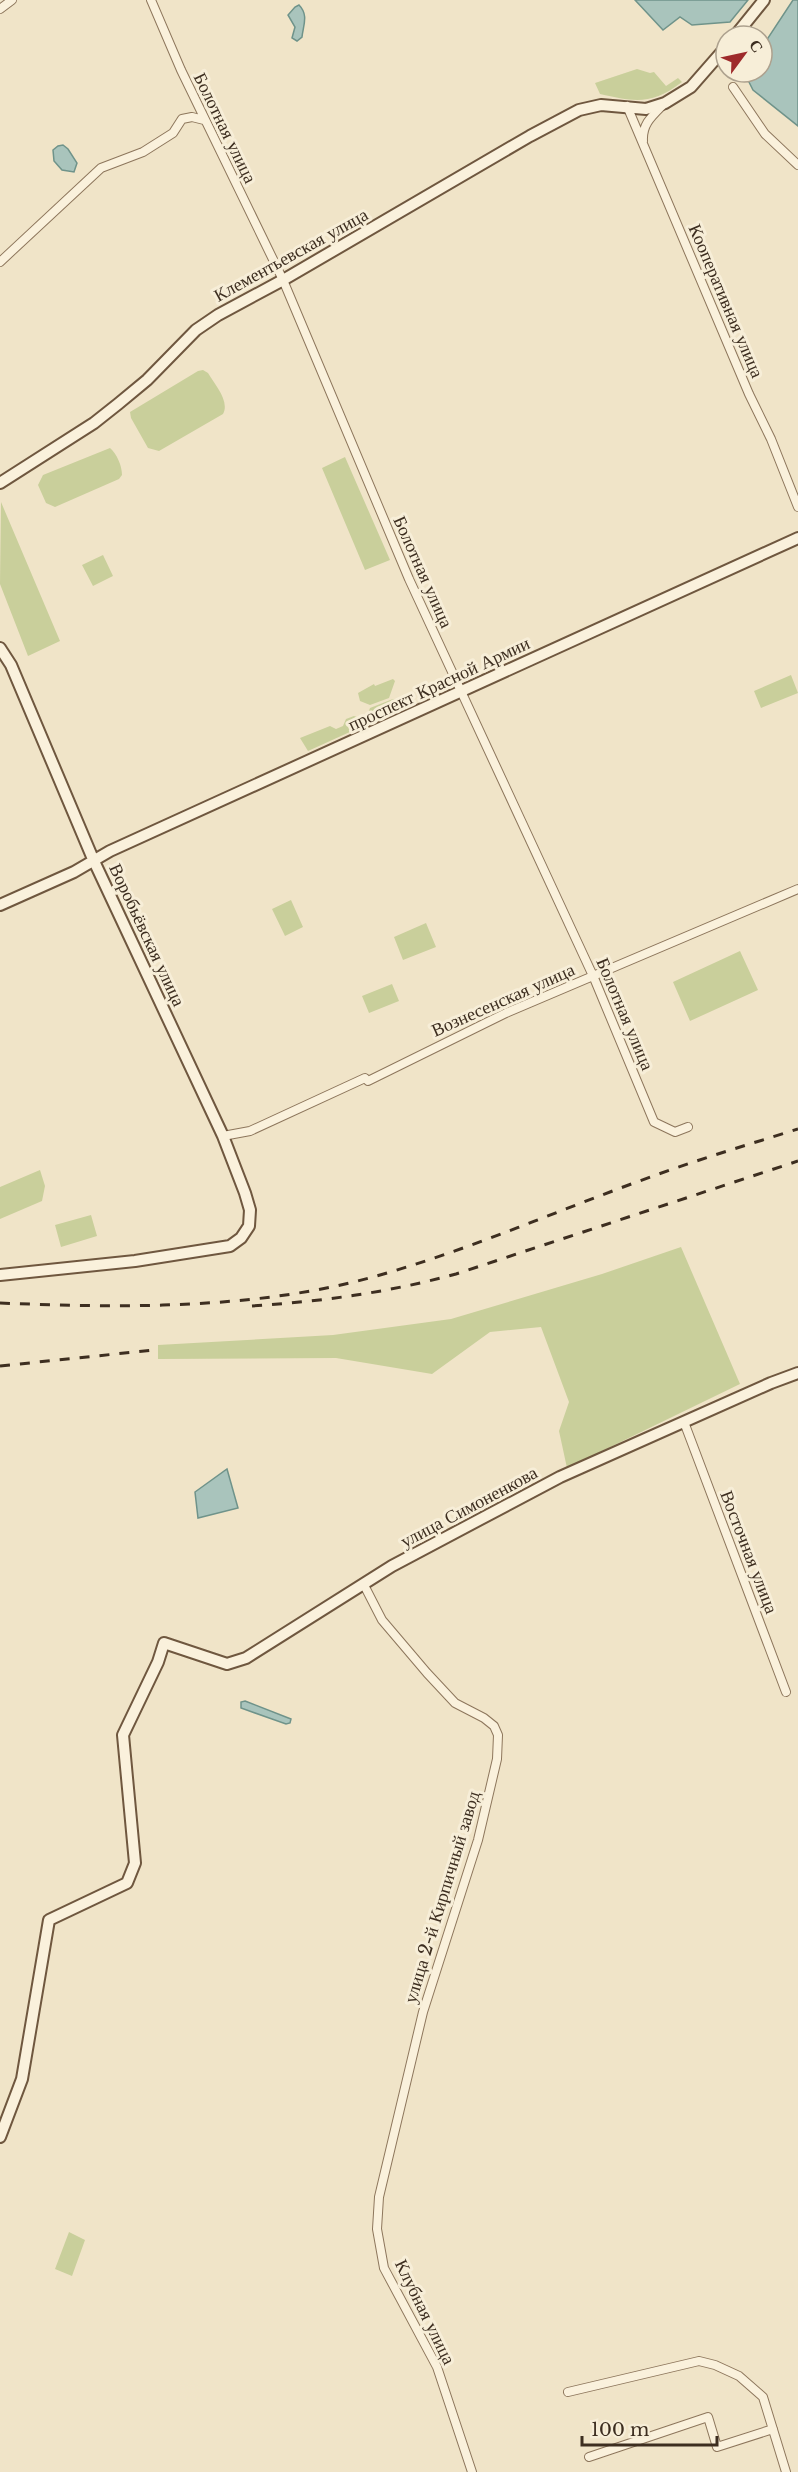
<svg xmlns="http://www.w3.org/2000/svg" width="798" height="2472" font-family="'Libre Baskerville',serif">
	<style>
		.green { fill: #c9cf9b }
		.water { fill: #a9c4bc; stroke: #6f938a; stroke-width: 1.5 }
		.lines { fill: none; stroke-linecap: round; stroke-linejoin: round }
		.street-casing { stroke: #8d765c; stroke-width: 10 }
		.secondary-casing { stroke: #6f573f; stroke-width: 14 }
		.street { stroke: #faf1dc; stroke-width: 8 }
		.secondary { stroke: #faf1dc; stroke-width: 10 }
		.rail { stroke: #3d2e20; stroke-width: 3; stroke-dasharray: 10 10; stroke-linecap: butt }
		.labels { text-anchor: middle; stroke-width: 6; stroke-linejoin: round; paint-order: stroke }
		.street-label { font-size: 18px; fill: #3d2e20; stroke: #f7eed8 }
	</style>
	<rect width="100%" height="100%" fill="#f0e4c8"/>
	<path class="green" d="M637,69L650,73L654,72L666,86L678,78L682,82C652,105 635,102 600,94L595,83Z
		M203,370L208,373C215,385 230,401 223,414L159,451L148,448L131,418L130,412L198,371Z
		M110,448C117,454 122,466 122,475L119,479L55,507L46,503L38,485L43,475Z
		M345,457L390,560L365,570L322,468Z
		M1,502L60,641L28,656L0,584Z
		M103,555L113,576L93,586L82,565Z
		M791,675L798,693L761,708L754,691Z
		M393,679L395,681L389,698L370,705L360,701L358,693L374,684L375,686Z
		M393,699L407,706L308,751L300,738L330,726L336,729L343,726L346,719L354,716L360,718L367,716L370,708Z
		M291,900L303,927L285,936L272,909Z
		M426,923L436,947L403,960L394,937Z
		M740,951L758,990L690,1021L673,982Z
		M392,984L399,1001L369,1013L362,996Z
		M40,1170L45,1186L42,1201L0,1219V1187Z
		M91,1215L97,1236L61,1247L55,1225Z
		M681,1247L740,1384L567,1468L559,1431L569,1402L541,1327L490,1332L432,1374L336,1358L158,1359V1345L333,1335L451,1319L602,1274Z
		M69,2232L85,2240L72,2276L55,2269Z"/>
	<path class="water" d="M635,0H748L730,22L692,25L680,17L663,30Z
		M793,0H798V126L753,90L748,80V72H762V47Z
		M299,5C309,15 303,26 302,37L297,41L292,38L295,27L288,15L295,7Z
		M63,145L68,149L77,163L74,172L62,170L54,161L53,150L58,146Z
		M227,1469L238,1508L198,1518L195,1492Z
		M245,1701L291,1719L290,1723L286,1724L241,1708V1702Z"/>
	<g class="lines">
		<g class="street-casing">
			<path id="street" d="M151,0L181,70L283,280L409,579L594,978L654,1122L675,1132L688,1127
				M0,9L12,0
				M733,87L765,134L798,165
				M627,106L749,394L771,439L798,507
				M643,141C642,124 652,116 664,104
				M0,262L101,168L143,152L173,133L182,119L192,117L204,120
				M223,1136L250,1131L365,1078L368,1081L506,1013L798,889
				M684,1422L786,1692
				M364,1585L382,1620L427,1673L455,1703L484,1718L494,1726L498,1735L497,1759L478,1840L423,2012L379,2197L377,2229L384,2268L437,2367L472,2472
				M568,2392L699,2361L715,2365L739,2376L763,2397L786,2472
				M589,2457L708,2417L717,2447L773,2429"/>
		</g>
		<g class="secondary-casing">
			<path id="secondary" d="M735,36L764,0
				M0,483L94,423L118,404L147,380L196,330L218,315L283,280L530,136L579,110L601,105L646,109L665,103L691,87L726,47
				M0,648L11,665L93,859L223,1136L245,1193L250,1210L249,1226L241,1238L230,1246L135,1261L0,1275
				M0,905L74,872L110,851L798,538
				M0,2137L22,2079L49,1920L127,1883L135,1863L123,1735L158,1662L164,1643L227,1664L246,1658L392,1566L560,1477L771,1383L798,1373"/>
		</g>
		<use href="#street" class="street"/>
		<use href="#secondary" class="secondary"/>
		<path class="rail" d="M0,1303C128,1308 263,1310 387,1273C479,1246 566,1207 656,1175C703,1158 750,1144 798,1129
			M252,1306C324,1301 386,1293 456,1274L798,1161
			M0,1366L154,1350"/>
	</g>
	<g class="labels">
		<g class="street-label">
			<text transform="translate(225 128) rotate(64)" y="6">Болотная улица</text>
			<text transform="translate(291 255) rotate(-29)" y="6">Клементьевская улица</text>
			<text transform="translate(726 301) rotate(67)" y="6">Кооперативная улица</text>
			<text transform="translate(423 572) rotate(66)" y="6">Болотная улица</text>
			<text transform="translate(439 684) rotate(-25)" y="6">проспект Красной Армии</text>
			<text transform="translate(147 935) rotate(65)" y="6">Воробьёвская улица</text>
			<text transform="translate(503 1000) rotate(-24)" y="6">Вознесенская улица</text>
			<text transform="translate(625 1014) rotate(67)" y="6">Болотная улица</text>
			<text transform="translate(469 1507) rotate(-28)" y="6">улица Симоненкова</text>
			<text transform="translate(749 1552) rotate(69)" y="6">Восточная улица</text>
			<text transform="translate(442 1897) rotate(-73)" y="6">улица 2-й Кирпичный завод</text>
			<text transform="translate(425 2312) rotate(64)" y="6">Клубная улица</text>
		</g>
	</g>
	<g transform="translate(744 54) rotate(57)"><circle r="28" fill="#f7eed8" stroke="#ada18e" stroke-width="1.5"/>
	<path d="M0-4.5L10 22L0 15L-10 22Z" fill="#9e2a2b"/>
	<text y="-9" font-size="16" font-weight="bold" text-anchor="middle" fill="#3d2e20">С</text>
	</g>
	<path d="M582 2436v9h135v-9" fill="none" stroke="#3d2e20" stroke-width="3"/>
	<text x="591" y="2436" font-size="18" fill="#3d2e20" stroke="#f7eed8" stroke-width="4.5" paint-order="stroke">100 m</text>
</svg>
